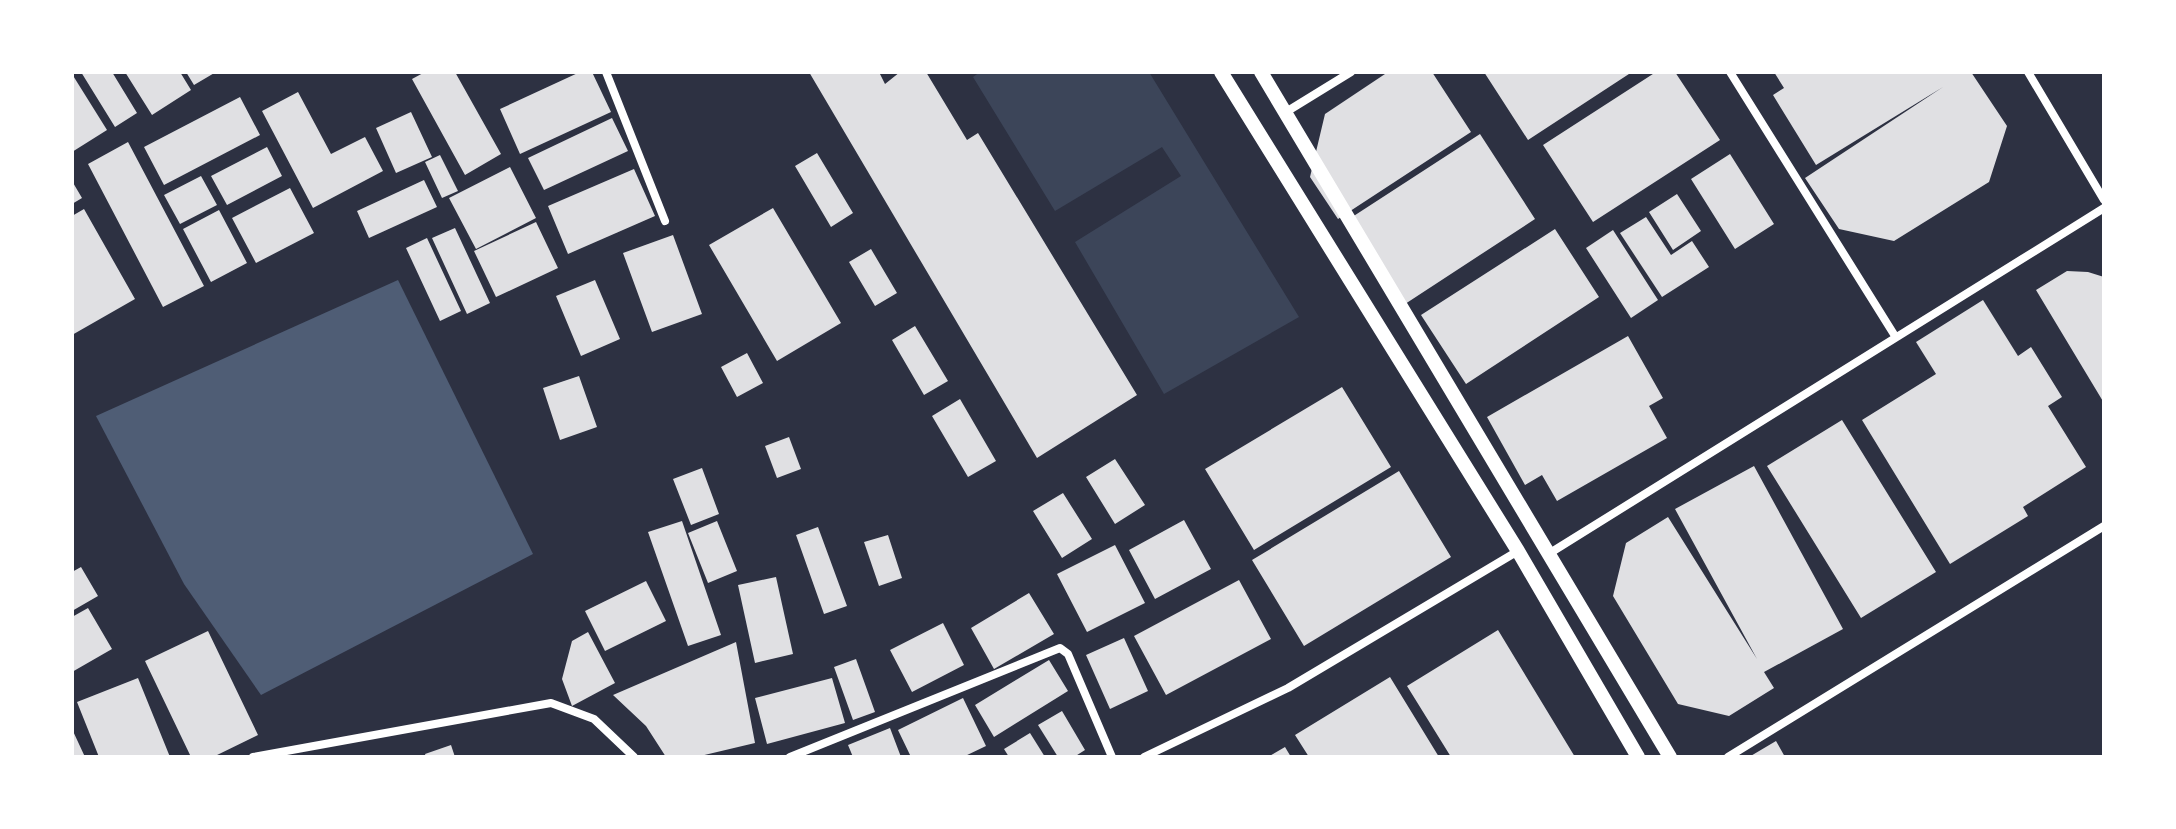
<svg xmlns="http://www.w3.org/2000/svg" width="2176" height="829" font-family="Bitter,serif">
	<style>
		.green { fill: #3c4559 }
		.water { fill: #4f5d75 }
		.building { fill: #e0e0e3 }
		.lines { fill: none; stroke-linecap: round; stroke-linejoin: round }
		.minor { stroke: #fff; stroke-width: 8 }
		.tertiary { stroke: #fff; stroke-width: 14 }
	</style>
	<rect width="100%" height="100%" fill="#2d3142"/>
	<path class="green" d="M980,72H1149L1299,317L1164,394L1075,242L1181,176L1162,147L1055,211L973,77Z"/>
	<path class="water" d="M398,280L533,554L261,695L184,584L96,416Z"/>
	<path class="building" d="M81,72H112L137,113L115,127Z
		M125,72H180L191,90L152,115Z
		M186,72H216L194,85Z
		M425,72H455L501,154L465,175L412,79Z
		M580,72H592L611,112L520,154L500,109Z
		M809,72H879L885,84L900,72H926L967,140L978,133L1137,395L1037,458Z
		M1388,72H1432L1471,132L1338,219L1310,177L1325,114Z
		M1484,72H1632L1528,140Z
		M1656,72H1675L1720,140L1593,222L1543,145Z
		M1774,72H1971L2007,126L1989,182L1894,241L1839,229L1805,178L1943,87L1816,165L1773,95L1784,88Z
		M72,74L107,130L72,152Z
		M298,92L331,154L365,137L383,171L313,208L262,111Z
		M240,97L260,135L164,185L144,147Z
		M411,112L432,157L396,173L376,128Z
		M612,118L628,151L544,190L528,158Z
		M1480,134L1535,219L1402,306L1346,221Z
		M128,142L204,286L163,307L88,164Z
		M267,147L282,176L227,205L211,176Z
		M817,153L853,213L831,227L795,166Z
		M1730,154L1774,224L1735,249L1691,179Z
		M440,155L458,191L442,198L425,162Z
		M510,167L536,218L476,249L449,198Z
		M634,169L655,216L568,254L548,206Z
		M201,176L217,205L180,224L164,195Z
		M424,180L437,207L369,238L357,211Z
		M72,181L82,198L72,204Z
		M290,188L314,233L256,263L232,218Z
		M1677,194L1701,231L1673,250L1649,212Z
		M773,208L841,323L777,361L709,245Z
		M84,209L135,299L72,335V216Z
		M219,210L247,263L211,282L183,229Z
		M1646,217L1671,255L1692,241L1709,267L1662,297L1620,233Z
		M536,222L558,268L496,297L474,251Z
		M455,228L490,303L467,314L432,238Z
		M1555,229L1599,297L1466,384L1421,315Z
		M1613,230L1658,300L1631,318L1586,248Z
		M673,235L702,314L652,332L623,253Z
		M427,238L461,311L440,321L406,248Z
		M871,249L897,293L875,306L849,262Z
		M2067,271L2088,272L2104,277V403L2036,290Z
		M595,280L620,339L581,356L556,296Z
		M1983,300L2018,356L2031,347L2062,397L2048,406L2086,467L2023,507L2028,516L1950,564L1862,420L1936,374L1916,342Z
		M915,326L948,381L924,395L892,340Z
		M1628,336L1663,398L1649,406L1667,438L1557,501L1542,475L1525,485L1487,417Z
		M747,353L763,383L737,397L721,367Z
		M579,376L597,427L560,440L543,388Z
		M1342,387L1391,467L1254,550L1205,469Z
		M960,399L996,461L968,477L932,416Z
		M1842,420L1936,572L1861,618L1767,466Z
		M789,437L801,469L777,478L765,446Z
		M1115,459L1145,505L1115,524L1086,477Z
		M1754,466L1843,629L1764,672L1774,688L1729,716L1678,704L1613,596L1626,543L1668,517L1757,659L1675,509Z
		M702,468L719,514L691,525L673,479Z
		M1399,471L1451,557L1304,646L1252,560Z
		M1063,493L1092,539L1062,558L1033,511Z
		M1184,520L1211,569L1155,599L1129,550Z
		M682,521L721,635L688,646L648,532Z
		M717,521L737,571L708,583L688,533Z
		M818,527L847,606L824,614L796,535Z
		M888,535L902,578L879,586L864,542Z
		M1115,545L1145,603L1087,632L1057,574Z
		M81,567L98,596L72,611V572Z
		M776,577L793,654L755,663L738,585Z
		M1239,580L1271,639L1166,695L1134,636Z
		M646,581L666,621L605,651L585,611Z
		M1029,593L1054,634L994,669L971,628Z
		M88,608L112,649L72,672V617Z
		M943,623L964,665L912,692L890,650Z
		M1498,630L1575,757H1451L1407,686Z
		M208,631L258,735L213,757H191L145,661Z
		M588,632L615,683L572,706L562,679L572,641Z
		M1124,638L1148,691L1110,709L1086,655Z
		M736,642L755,743L696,757H666L646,726L613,695Z
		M856,659L875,712L853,720L834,667Z
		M1049,660L1068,691L994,737L975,705Z
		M1390,677L1439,757H1309L1295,735Z
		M138,678L170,757H99L77,702Z
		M832,678L845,723L767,744L755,698Z
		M963,698L986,746L963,757H911L898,730Z
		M1062,711L1085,750L1074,757H1058L1038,725Z
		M890,728L901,757H853L848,745Z
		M72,729L85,757H72Z
		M1030,733L1045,757H1009L1004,749Z
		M1776,741L1785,757H1749Z
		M451,745L455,757H426L425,754Z
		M1285,747L1291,757H1268Z"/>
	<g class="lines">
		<path class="minor" d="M606,72L665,221
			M1730,72L1895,336
			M2028,72L2104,200
			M1286,112L1351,72
			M1550,553L2104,208
			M253,757L551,703L594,719L634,757
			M790,757L1060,648L1068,654L1112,757
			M1144,757L1288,688L1518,551
			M1728,757L2104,526"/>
		<path class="tertiary" d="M1221,72L1518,551L1638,757
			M1261,72L1670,757"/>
	</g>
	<rect width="2176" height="829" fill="none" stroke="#ffffff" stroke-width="148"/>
</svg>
